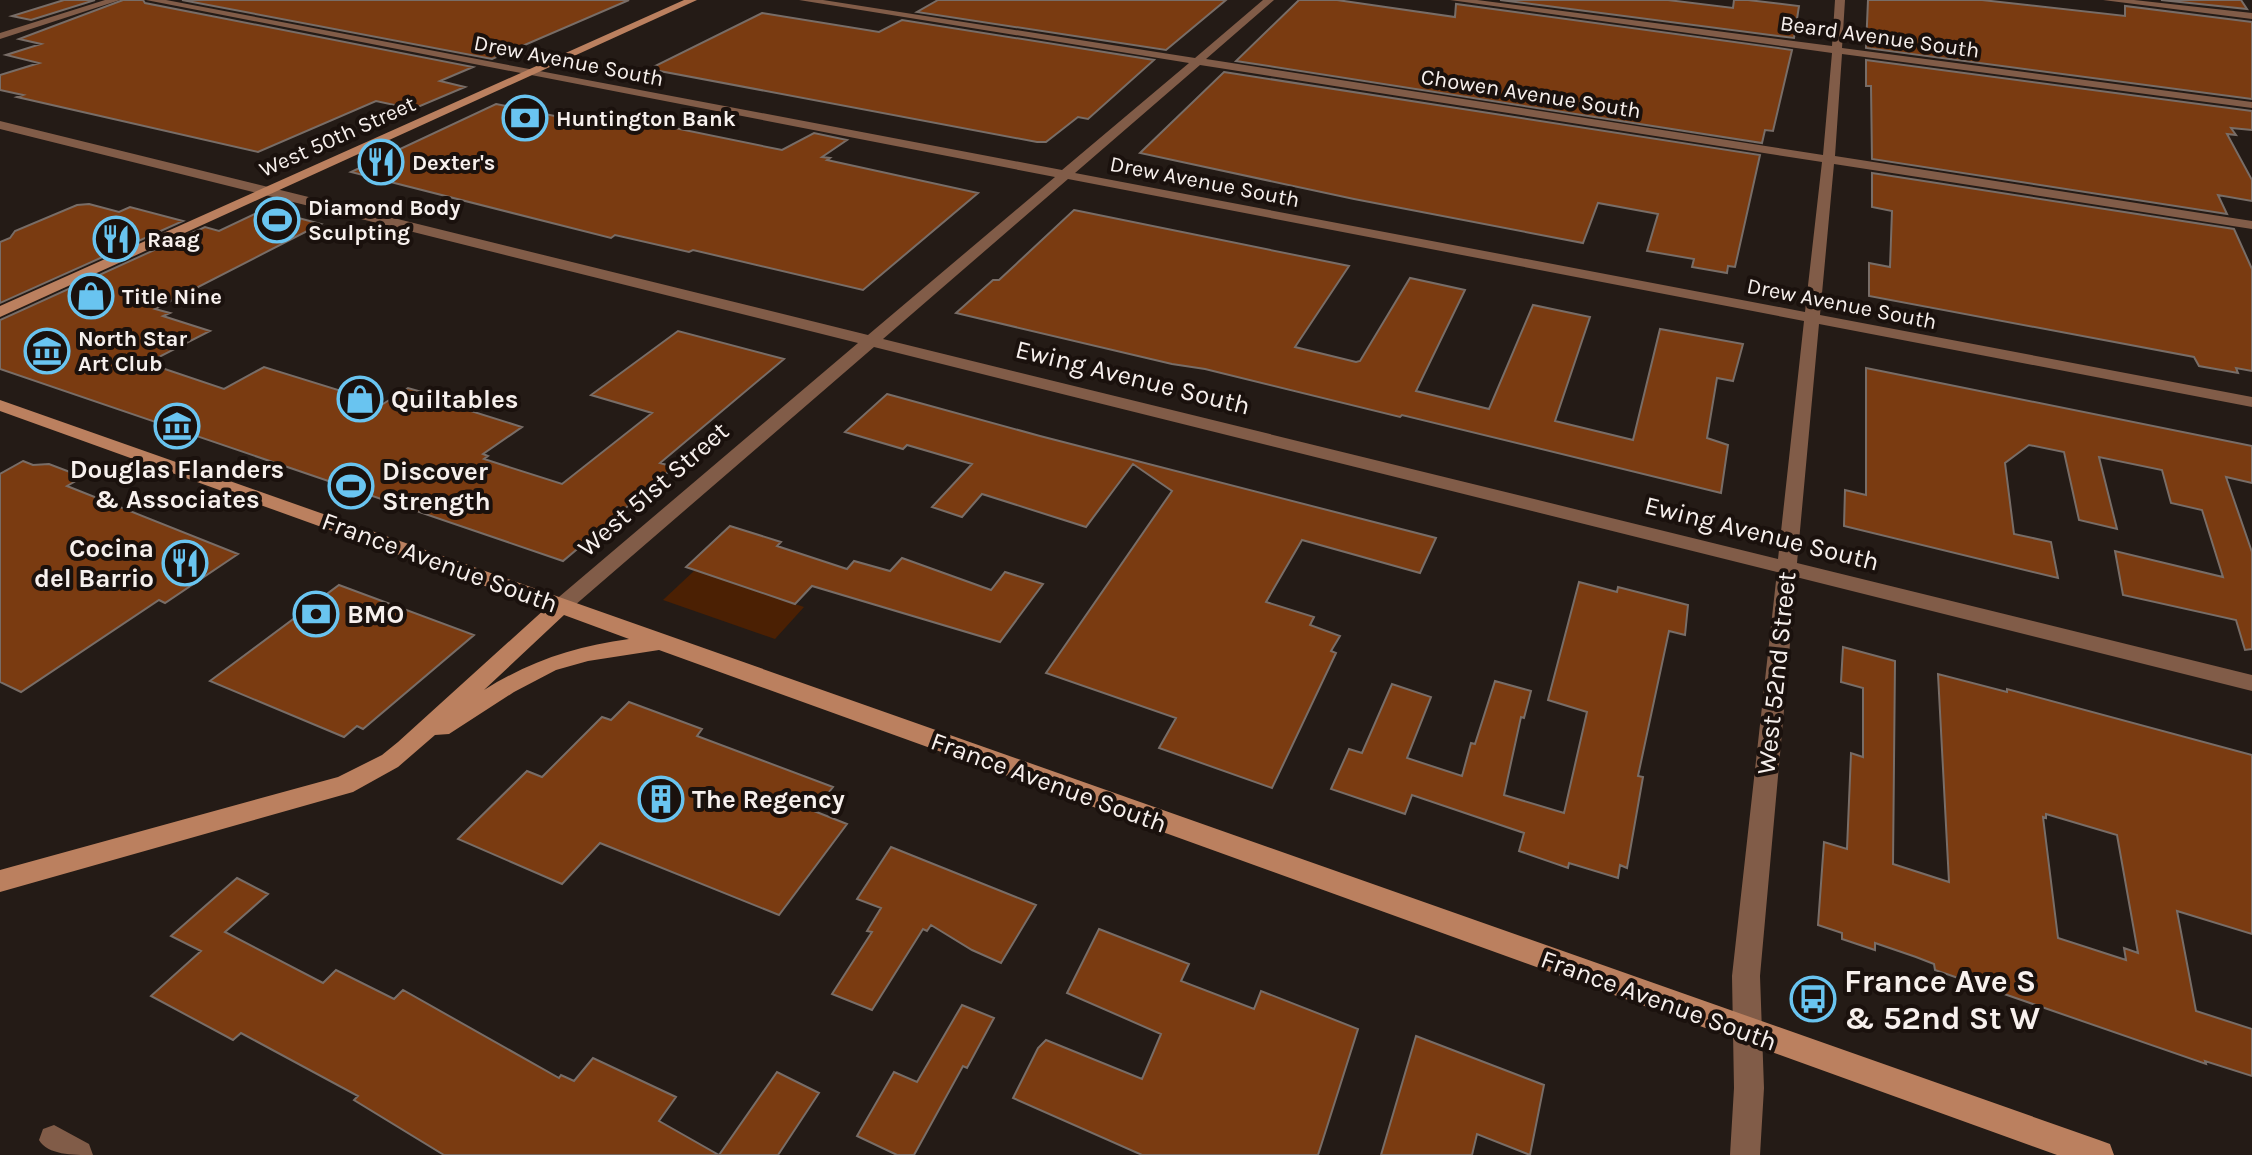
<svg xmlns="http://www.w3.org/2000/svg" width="2252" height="1155" font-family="Karla,sans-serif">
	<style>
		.green { fill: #4b2003 }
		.building { fill: #7a3b11; stroke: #786d67; stroke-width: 2; fill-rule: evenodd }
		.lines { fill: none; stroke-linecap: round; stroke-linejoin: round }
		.street { fill: #815c48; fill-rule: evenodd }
		.secondary { fill: #bb805f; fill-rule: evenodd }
		.labels { text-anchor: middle; stroke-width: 8; stroke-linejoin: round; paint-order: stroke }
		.far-street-label { font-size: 22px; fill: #f7f0ed; stroke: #1a110d }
		.far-poi-label { font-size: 22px; font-weight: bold; fill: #f7f0ed; stroke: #1a110d; text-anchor: start }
		.street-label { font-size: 26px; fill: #f7f0ed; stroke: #1a110d }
		.poi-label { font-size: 26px; font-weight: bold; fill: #f7f0ed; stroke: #1a110d; text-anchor: start }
		.near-poi-label { font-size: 32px; font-weight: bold; fill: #f7f0ed; stroke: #1a110d; text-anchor: start }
	</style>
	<rect width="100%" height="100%" fill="#241b16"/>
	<path class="green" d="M695,570L804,607L775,639L663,600Z"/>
	<path class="building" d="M64,0H95L31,20L12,16Z
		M123,0H143L145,3L473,67L440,81L465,87L413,109L376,101L258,152L17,97L23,95L0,90V75L39,63L6,55L41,44L19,39Z
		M182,0H629L492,59Z
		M938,0H1226L1166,50L917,12Z
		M1299,0H1337L1455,17L1456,4L1792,50L1773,131L1765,130L1762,143L1236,61Z
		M1500,0H1668L1733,8L1734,0H1748L1799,6L1794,38Z
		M1868,0H1982L2125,16V6L2252,22V99L1866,48Z
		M2161,0H2241L2247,9Z
		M762,13L879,32L902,20L1154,60L1088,119L1078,117L1046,142H1037L649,69Z
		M1866,60L2252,111V130L2231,128L2236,135L2227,134L2252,180V201L2218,195L2227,214L1872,159L1871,86H1866Z
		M1224,72L1760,155L1735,267L1728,266L1727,273L1692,267L1694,259L1647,251L1658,214L1598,203L1583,243L1354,199L1140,153Z
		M496,104L604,126L621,117L782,150L814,133L847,140L822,157L830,158L827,160L978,193L863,290L693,250L689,252L615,235L611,238L351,172Z
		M1872,173L2234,229L2252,269V371L2236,368L2238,373L2199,366L2194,357L1869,296V263L1890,267L1892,211L1872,207Z
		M89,204L119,212L130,207L183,221L0,303V242L10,238L15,231L77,205Z
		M265,209L321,224L155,309L170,313L163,316L210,331L147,363L224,389L264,367L383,404L408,388L447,399L442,402L522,427L483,454L488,456L484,459L562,484L652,413L591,395L678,331L784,359L660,463L674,467L563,561L0,369V320L205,227L219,231Z
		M1074,210L1349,266L1295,347L1356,362L1360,361L1410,278L1465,290L1416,391L1489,409L1533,305L1590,317L1555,421L1633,440L1660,329L1743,344L1733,381L1717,378L1707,438L1728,445L1721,493L1402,415L1400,417L1205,369L1172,364L956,313L993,280H999Z
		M1866,368L2252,446V483L2226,477L2252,552V649L2245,650L2236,620L2123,595L2115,551L2223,577L2202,510L2171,503L2162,470L2099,457L2117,529L2079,520L2064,452L2029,445L2005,463L2014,534L2051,542L2058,578L1844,526L1845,490L1866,495Z
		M887,394L1040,436L1436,538L1420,573L1302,540L1266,602L1314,617L1310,625L1340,636L1331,651L1336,653L1272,788L1159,748L1176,718L1046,673L1172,491L1133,464L1086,527L982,494L962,517L932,507L972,464L907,445L903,449L845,432Z
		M23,461L33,465L49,464L83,477L67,486L238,554L165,603L159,600L21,692L0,682V474Z
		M730,526L781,542L777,546L847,569L854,561L890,571L902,558L991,590L1005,572L1043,584L1000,642L812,586L795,604L686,567Z
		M1579,582L1617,592L1618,587L1688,605L1685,635L1669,631L1638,776L1643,777L1627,868L1620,865L1618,878L1569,863L1568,868L1519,851L1524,833L1412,795L1405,814L1331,789L1349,749L1362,753L1392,684L1431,697L1407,758L1462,776L1471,743L1475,744L1495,681L1531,691L1524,718L1521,717L1504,795L1564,813L1587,712L1548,700Z
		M339,585L474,635L363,729L357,726L344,737L210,681Z
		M1843,647L1895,661L1893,864L1949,882L1938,674L2007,692V689L2252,755V934L2177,911L2196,1011L2252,1029V1076L2205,1061L2206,1064L1935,970L1934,964L1916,957L1875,943V950L1842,939V933L1818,925L1824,842L1847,849L1851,753L1863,757V688L1841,682ZM2046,814L2117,835L2138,953L2124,948L2126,960L2058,938L2043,817L2046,818Z
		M629,702L702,729L697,736L833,787L814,811L847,824L779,915L600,843L562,884L458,839L527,771L542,777L602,717L611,720Z
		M891,847L1036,905L1001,963L972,950L931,925L927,931L923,929L872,1010L832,994L872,932L867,931L881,908L857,899Z
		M237,878L268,894L225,932L323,983L336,970L394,999L403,990L559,1078L561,1075L574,1081L593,1058L676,1097L659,1121L719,1155L777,1072L819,1093L778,1155H444L354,1100L358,1096L241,1033L233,1040L151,996L201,951L171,936Z
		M1099,929L1189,964L1181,981L1254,1009L1261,991L1358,1029L1318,1155H1142L1013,1098L1038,1048L1046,1040L1142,1079L1161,1034L1067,993Z
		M962,1005L994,1018L967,1068L963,1066L914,1155H897L857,1136L894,1072L917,1082Z
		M1416,1036L1544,1085L1530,1155L1477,1134L1472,1155H1381Z"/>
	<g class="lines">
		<path class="street" d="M105,0H120L0,39V33Z
			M146,0H166L1062,170L1189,63L799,0H823L1195,58L1263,0H1274L1206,59L1823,155L1832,53L1450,0H1477L1832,46L1835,0H1845L1842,48L2252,102V108L1842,54L1835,156L2252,221V229L1834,164L1820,315L2252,397V407L1819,324L1797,563L2252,675V691L1796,577L1760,976L1764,1088L1760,1155H1730L1734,1088L1732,976L1777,572L874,347L567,612H553L550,607L553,602L858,343L0,129V121L868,335L1055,177ZM1200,65L1822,162L1805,312L1075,173ZM1068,179L1804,321L1778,559L883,339Z
			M2103,0H2134L2252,13V19Z
			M54,1125L89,1144L93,1155C72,1155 48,1155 39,1140L43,1129Z"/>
		<path class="secondary" d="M684,0H697L0,317V306Z
			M0,400L2099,1140L2110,1144L2114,1155H2057L659,650L588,661L556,670L514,692L449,734L435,735L398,767L353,792L0,892V870L338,777L382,755L398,742L546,608L0,411ZM564,615L629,639C576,646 530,661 484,690Z"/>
	</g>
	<defs>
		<g id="bank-ring" transform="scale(2.3)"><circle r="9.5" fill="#1a110d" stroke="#69c4f0" stroke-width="1.5"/><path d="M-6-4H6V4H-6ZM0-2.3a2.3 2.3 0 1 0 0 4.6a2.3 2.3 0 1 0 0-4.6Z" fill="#69c4f0"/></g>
		<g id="restaurant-ring" transform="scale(2.3)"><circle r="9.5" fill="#1a110d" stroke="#69c4f0" stroke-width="1.5"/><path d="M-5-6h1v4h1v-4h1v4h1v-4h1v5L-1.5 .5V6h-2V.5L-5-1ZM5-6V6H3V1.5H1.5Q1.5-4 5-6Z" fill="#69c4f0"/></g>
		<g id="stadium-ring" transform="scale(2.3)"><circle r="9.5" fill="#1a110d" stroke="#69c4f0" stroke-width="1.5"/><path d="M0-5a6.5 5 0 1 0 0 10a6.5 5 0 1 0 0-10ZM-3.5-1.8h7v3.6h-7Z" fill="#69c4f0"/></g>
		<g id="shop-ring" transform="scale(2.3)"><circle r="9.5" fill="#1a110d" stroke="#69c4f0" stroke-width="1.5"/><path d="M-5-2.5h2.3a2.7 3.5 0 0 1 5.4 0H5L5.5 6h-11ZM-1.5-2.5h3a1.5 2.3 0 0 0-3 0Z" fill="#69c4f0"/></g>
		<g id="museum-ring" transform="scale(2.3)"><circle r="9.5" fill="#1a110d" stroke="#69c4f0" stroke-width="1.5"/><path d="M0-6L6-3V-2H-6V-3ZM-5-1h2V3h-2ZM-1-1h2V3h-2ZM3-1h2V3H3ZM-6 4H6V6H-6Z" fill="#69c4f0"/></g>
		<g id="building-ring" transform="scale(2.3)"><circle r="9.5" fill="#1a110d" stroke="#69c4f0" stroke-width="1.5"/><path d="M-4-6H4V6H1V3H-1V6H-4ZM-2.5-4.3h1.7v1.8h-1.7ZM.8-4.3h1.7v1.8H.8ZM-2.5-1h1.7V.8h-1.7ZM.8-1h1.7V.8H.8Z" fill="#69c4f0"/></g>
		<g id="bus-ring" transform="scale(2.3)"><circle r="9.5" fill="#1a110d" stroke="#69c4f0" stroke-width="1.5"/><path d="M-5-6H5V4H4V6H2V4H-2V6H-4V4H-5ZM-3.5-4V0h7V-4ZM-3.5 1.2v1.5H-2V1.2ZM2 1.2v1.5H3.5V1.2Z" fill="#69c4f0"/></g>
	</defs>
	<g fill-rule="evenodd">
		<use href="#bank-ring" x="525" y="118"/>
		<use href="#restaurant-ring" x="381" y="162"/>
		<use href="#stadium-ring" x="277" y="220"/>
		<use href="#restaurant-ring" x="116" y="239"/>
		<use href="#shop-ring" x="91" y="296"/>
		<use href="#museum-ring" x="47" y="351"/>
		<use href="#shop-ring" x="360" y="399"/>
		<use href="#museum-ring" x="177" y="426"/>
		<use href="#stadium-ring" x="351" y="486"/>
		<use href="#restaurant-ring" x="185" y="563"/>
		<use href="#bank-ring" x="316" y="614"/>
		<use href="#building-ring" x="661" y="799"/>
		<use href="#bus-ring" x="1813" y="999"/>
	</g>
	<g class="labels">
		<g class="far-street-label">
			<text transform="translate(1880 36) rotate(8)" y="8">Beard Avenue South</text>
			<text transform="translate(569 60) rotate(11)" y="8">Drew Avenue South</text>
			<text transform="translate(1531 93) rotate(9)" y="8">Chowen Avenue South</text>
			<text transform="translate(337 136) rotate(-24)" y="8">West 50th Street</text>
			<text transform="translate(1205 181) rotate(11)" y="8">Drew Avenue South</text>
			<text transform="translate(1842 303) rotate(11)" y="8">Drew Avenue South</text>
		</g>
		<g class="far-poi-label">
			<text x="556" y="126">Huntington Bank</text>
			<text x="412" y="170">Dexter's</text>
			<text x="308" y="215">Diamond Body<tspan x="308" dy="25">Sculpting</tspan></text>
			<text x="147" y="247">Raag</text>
			<text x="122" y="304">Title Nine</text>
			<text x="78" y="346">North Star<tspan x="78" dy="25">Art Club</tspan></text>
		</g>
		<g class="street-label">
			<text transform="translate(1133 377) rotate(14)" y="9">Ewing Avenue South</text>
			<text transform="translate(653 489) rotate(-41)" y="9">West 51st Street</text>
			<text transform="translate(1762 533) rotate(14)" y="9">Ewing Avenue South</text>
			<text transform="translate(440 562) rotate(20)" y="9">France Avenue South</text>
			<text transform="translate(1776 673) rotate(-84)" y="9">West 52nd Street</text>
			<text transform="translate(1049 782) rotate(20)" y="9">France Avenue South</text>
			<text transform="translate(1659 1000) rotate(20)" y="9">France Avenue South</text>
		</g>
		<g class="poi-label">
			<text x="391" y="408">Quiltables</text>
			<text x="177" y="478" text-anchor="middle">Douglas Flanders<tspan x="177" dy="30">&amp; Associates</tspan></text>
			<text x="382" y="480">Discover<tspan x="382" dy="30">Strength</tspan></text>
			<text x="154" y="557" text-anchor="end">Cocina<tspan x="154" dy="30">del Barrio</tspan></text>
			<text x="347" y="623">BMO</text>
			<text x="692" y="808">The Regency</text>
		</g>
		<g class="near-poi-label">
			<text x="1844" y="992">France Ave S<tspan x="1844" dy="37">&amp; 52nd St W</tspan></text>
		</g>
	</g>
</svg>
